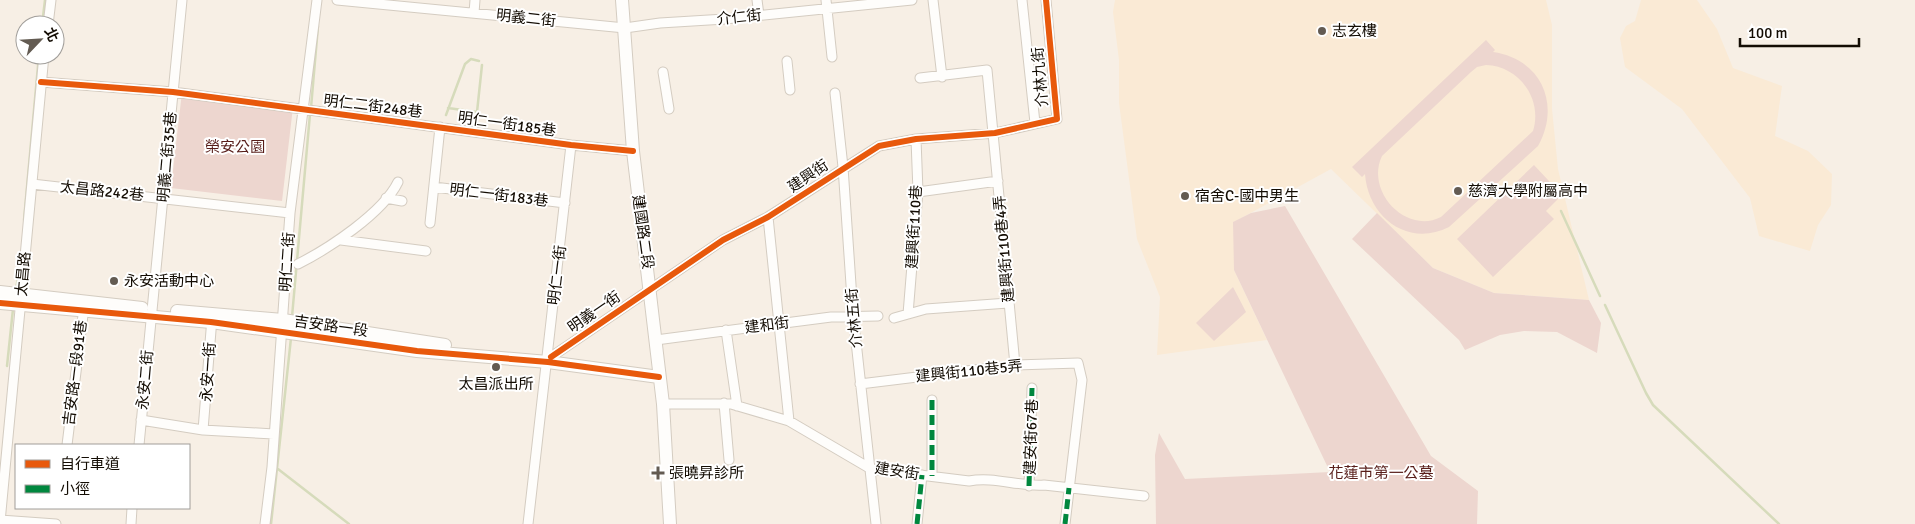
<svg xmlns="http://www.w3.org/2000/svg" width="1915" height="524" font-family="Signika,'Noto Sans TC',sans-serif">
	<style>
		.built { fill: #faead5 }
		.green { fill: #edd6cf; fill-rule: evenodd }
		.lines { fill: none; stroke-linecap: round; stroke-linejoin: round }
		.stream { stroke: #d6dbbb; stroke-width: 2.5 }
		.street-casing { stroke: #d4ccc1; stroke-width: 11 }
		.secondary-casing { stroke: #d4ccc1; stroke-width: 14 }
		.street { stroke: #fefdfb; stroke-width: 9 }
		.secondary { stroke: #fefdfb; stroke-width: 12 }
		.quiet { stroke: #00873e; stroke-width: 5; stroke-dasharray: 10 5; stroke-linecap: butt }
		.cycleway-casing { stroke: #fff; stroke-width: 9 }
		.cycleway { stroke: #e8590c; stroke-width: 6 }
		.poi-dot { fill: #635b52; stroke: #fff; stroke-width: 2 }
		.labels { text-anchor: middle; stroke-width: 4; stroke-linejoin: round; paint-order: stroke }
		.street-label { font-size: 15px; fill: #130c03; stroke: #fff }
		.poi-label { font-size: 15px; fill: #130c03; stroke: #fff; text-anchor: start }
		.park-label { font-size: 15px; fill: #581e1a; stroke: #fff }
	</style>
	<rect width="100%" height="100%" fill="#f7efe5"/>
	<path class="built" d="M1115,0H1546L1552,25V109L1558,169L1589,300L1494,293L1433,268L1331,169L1234,222V270L1267,340L1157,355L1160,297L1137,239L1119,103V60L1113,12Z
		M1641,0H1697L1717,29L1733,68L1782,86L1775,136L1808,151L1832,174L1831,205L1818,225L1810,251L1759,236L1750,198L1682,109L1625,67L1620,38L1626,26L1635,21Z"/>
	<path class="green" d="M1486,40L1495,50L1493,52C1542,59 1561,105 1538,146L1449,227C1408,248 1368,217 1365,174L1362,177L1352,167ZM1486,65C1519,66 1543,99 1533,131L1441,217C1406,235 1365,191 1382,156L1471,72L1477,67Z
		M182,92L293,107L282,201L171,188Z
		M1534,165L1562,195L1546,211L1554,219L1493,277L1457,239Z
		M1285,206L1431,456L1478,491L1477,524H1156L1155,455L1159,433L1185,479L1330,472L1234,270L1233,222L1251,213Z
		M1377,213L1433,268L1494,293L1589,300L1601,323L1597,353L1557,332L1524,331L1500,335L1465,350L1459,340L1352,239Z
		M1233,287L1246,312L1214,341L1196,323Z"/>
	<g class="lines">
		<path class="stream" d="M42,25L45,0
			M311,108L318,26
			M448,108L477,112L482,65
			M446,115L465,64L471,59L479,61
			M1561,211L1600,296
			M24,220L39,55
			M16,289L19,272
			M1605,305L1646,393L1653,405L1779,524
			M292,317L310,114
			M7,366L13,309
			M278,469L349,524
			M271,524L291,338"/>
		<g class="street-casing">
			<path id="street" d="M337,0L625,28L660,23L725,19L912,0
				M757,0L759,15
				M826,0L832,57
				M933,0L942,77
				M1022,0L1035,123
				M474,13L475,0
				M48,25L51,0
				M787,61L790,90
				M663,72L669,109
				M920,78L987,70L1015,365
				M41,82L173,92L571,145L633,151
				M835,93L843,167L853,314L876,524
				M32,184L290,213
				M434,187L565,203
				M918,192L998,181
				M386,198L402,201
				M768,217L789,421
				M430,223L440,127
				M341,240L426,251
				M298,264C328,249 383,213 398,182
				M908,314L918,192L916,139
				M894,318L926,309L1008,303
				M726,330L737,406
				M656,340L831,317L878,316
				M551,357L723,240L768,217L879,146L916,139L995,133L1057,119L1046,0
				M860,384L1015,365L1078,363L1082,380L1065,524
				M932,400V476
				M724,403L729,460
				M663,404H731L789,421L871,469L969,481C994,476 1019,487 1044,485L1144,496
				M141,420L203,430L274,434
				M203,430L212,318
				M67,445L84,307
				M139,445L182,0
				M1029,486L1032,388
				M0,520L56,524
				M0,522L44,55
				M131,524L132,508
				M265,524L272,467L290,213L317,0
				M528,524L571,145
				M917,524L922,475"/>
		</g>
		<g class="secondary-casing">
			<path id="secondary" d="M622,0L633,151L663,404L670,524
				M0,292L142,308
				M0,303L211,322L417,351L548,362L659,377
				M177,311L283,320L445,345"/>
		</g>
		<use href="#street" class="street"/>
		<use href="#secondary" class="secondary"/>
		<path class="quiet" d="M932,400V476
			M1029,486L1032,388
			M917,524L922,475
			M1065,524L1069,488"/>
		<g class="cycleway-casing">
			<path id="cycleway" d="M41,82L173,92L571,145L633,151
				M0,303L211,322L417,351L548,362L659,377
				M551,357L723,240L768,217L879,146L916,139L995,133L1057,119L1046,0"/>
		</g>
		<use href="#cycleway" class="cycleway"/>
	</g>
	<g class="poi-dot">
		<circle cx="1322" cy="31" r="5"/>
		<circle cx="1458" cy="191" r="5"/>
		<circle cx="1185" cy="196" r="5"/>
		<circle cx="114" cy="281" r="5"/>
		<circle cx="496" cy="367" r="5"/>
		<path d="M655.5 465.5h5v5h5v5h-5v5h-5v-5h-5v-5h5z"/>
	</g>
	<g class="labels">
		<g class="street-label">
			<text transform="translate(739 17) rotate(-6)" y="5">介仁街</text>
			<text transform="translate(526 18) rotate(6)" y="5">明義二街</text>
			<text transform="translate(1040 77) rotate(-95)" y="5">介林九街</text>
			<text transform="translate(373 106) rotate(7)" y="5">明仁二街248巷</text>
			<text transform="translate(507 124) rotate(8)" y="5">明仁一街185巷</text>
			<text transform="translate(167 157) rotate(-85)" y="5">明義二街35巷</text>
			<text transform="translate(808 176) rotate(-34)" y="5">建興街</text>
			<text transform="translate(102 191) rotate(6)" y="5">太昌路242巷</text>
			<text transform="translate(499 195) rotate(7)" y="5">明仁一街183巷</text>
			<text transform="translate(914 227) rotate(-87)" y="5">建興街110巷</text>
			<text transform="translate(643 232) rotate(82)" y="5">建國路二段</text>
			<text transform="translate(1004 249) rotate(-95)" y="5">建興街110巷4弄</text>
			<text transform="translate(287 262) rotate(-86)" y="5">明仁二街</text>
			<text transform="translate(23 274) rotate(-85)" y="5">太昌路</text>
			<text transform="translate(557 275) rotate(-83)" y="5">明仁一街</text>
			<text transform="translate(594 312) rotate(-35)" y="5">明義一街</text>
			<text transform="translate(854 318) rotate(-95)" y="5">介林五街</text>
			<text transform="translate(767 325) rotate(-7)" y="5">建和街</text>
			<text transform="translate(331 326) rotate(8)" y="5">吉安路一段</text>
			<text transform="translate(969 371) rotate(-6)" y="5">建興街110巷5弄</text>
			<text transform="translate(208 372) rotate(-86)" y="5">永安一街</text>
			<text transform="translate(75 373) rotate(-83)" y="5">吉安路一段91巷</text>
			<text transform="translate(145 380) rotate(-85)" y="5">永安二街</text>
			<text transform="translate(1031 437) rotate(-88)" y="5">建安街67巷</text>
			<text transform="translate(897 471) rotate(9)" y="5">建安街</text>
		</g>
		<g class="poi-label">
			<text x="1332" y="36">志玄樓</text>
			<text x="1468" y="196">慈濟大學附屬高中</text>
			<text x="1195" y="201">宿舍C-國中男生</text>
			<text x="124" y="286">永安活動中心</text>
			<text x="496" y="389" text-anchor="middle">太昌派出所</text>
			<text x="669" y="478">張曉昇診所</text>
		</g>
		<g class="park-label">
			<text x="235" y="152">榮安公園</text>
			<text x="1381" y="478">花蓮市第一公墓</text>
		</g>
	</g>
	<rect x="15" y="444" width="175" height="65" fill="#ffffff" stroke="#a19e9a"/>
	<rect x="25" y="460" width="25" height="8" fill="#e8590c" stroke="#a19e9a"/>
	<text x="60" y="469" font-size="15" fill="#130c03">自行車道</text>
	<rect x="25" y="485" width="25" height="8" fill="#00873e" stroke="#a19e9a"/>
	<text x="60" y="494" font-size="15" fill="#130c03">小徑</text>
	<g transform="translate(40 40) rotate(65)"><circle r="24" fill="#ffffff" stroke="#a19e9a"/>
	<path d="M0-4L9 19L0 12L-9 19Z" fill="#635b52"/>
	<text y="-8" font-size="14" font-weight="bold" text-anchor="middle" fill="#130c03">北</text>
	</g>
	<path d="M1740 38v8h119v-8" fill="none" stroke="#130c03" stroke-width="2.5"/>
	<text x="1748" y="38" font-size="15" fill="#130c03" stroke="#ffffff" stroke-width="4" paint-order="stroke">100 m</text>
</svg>
